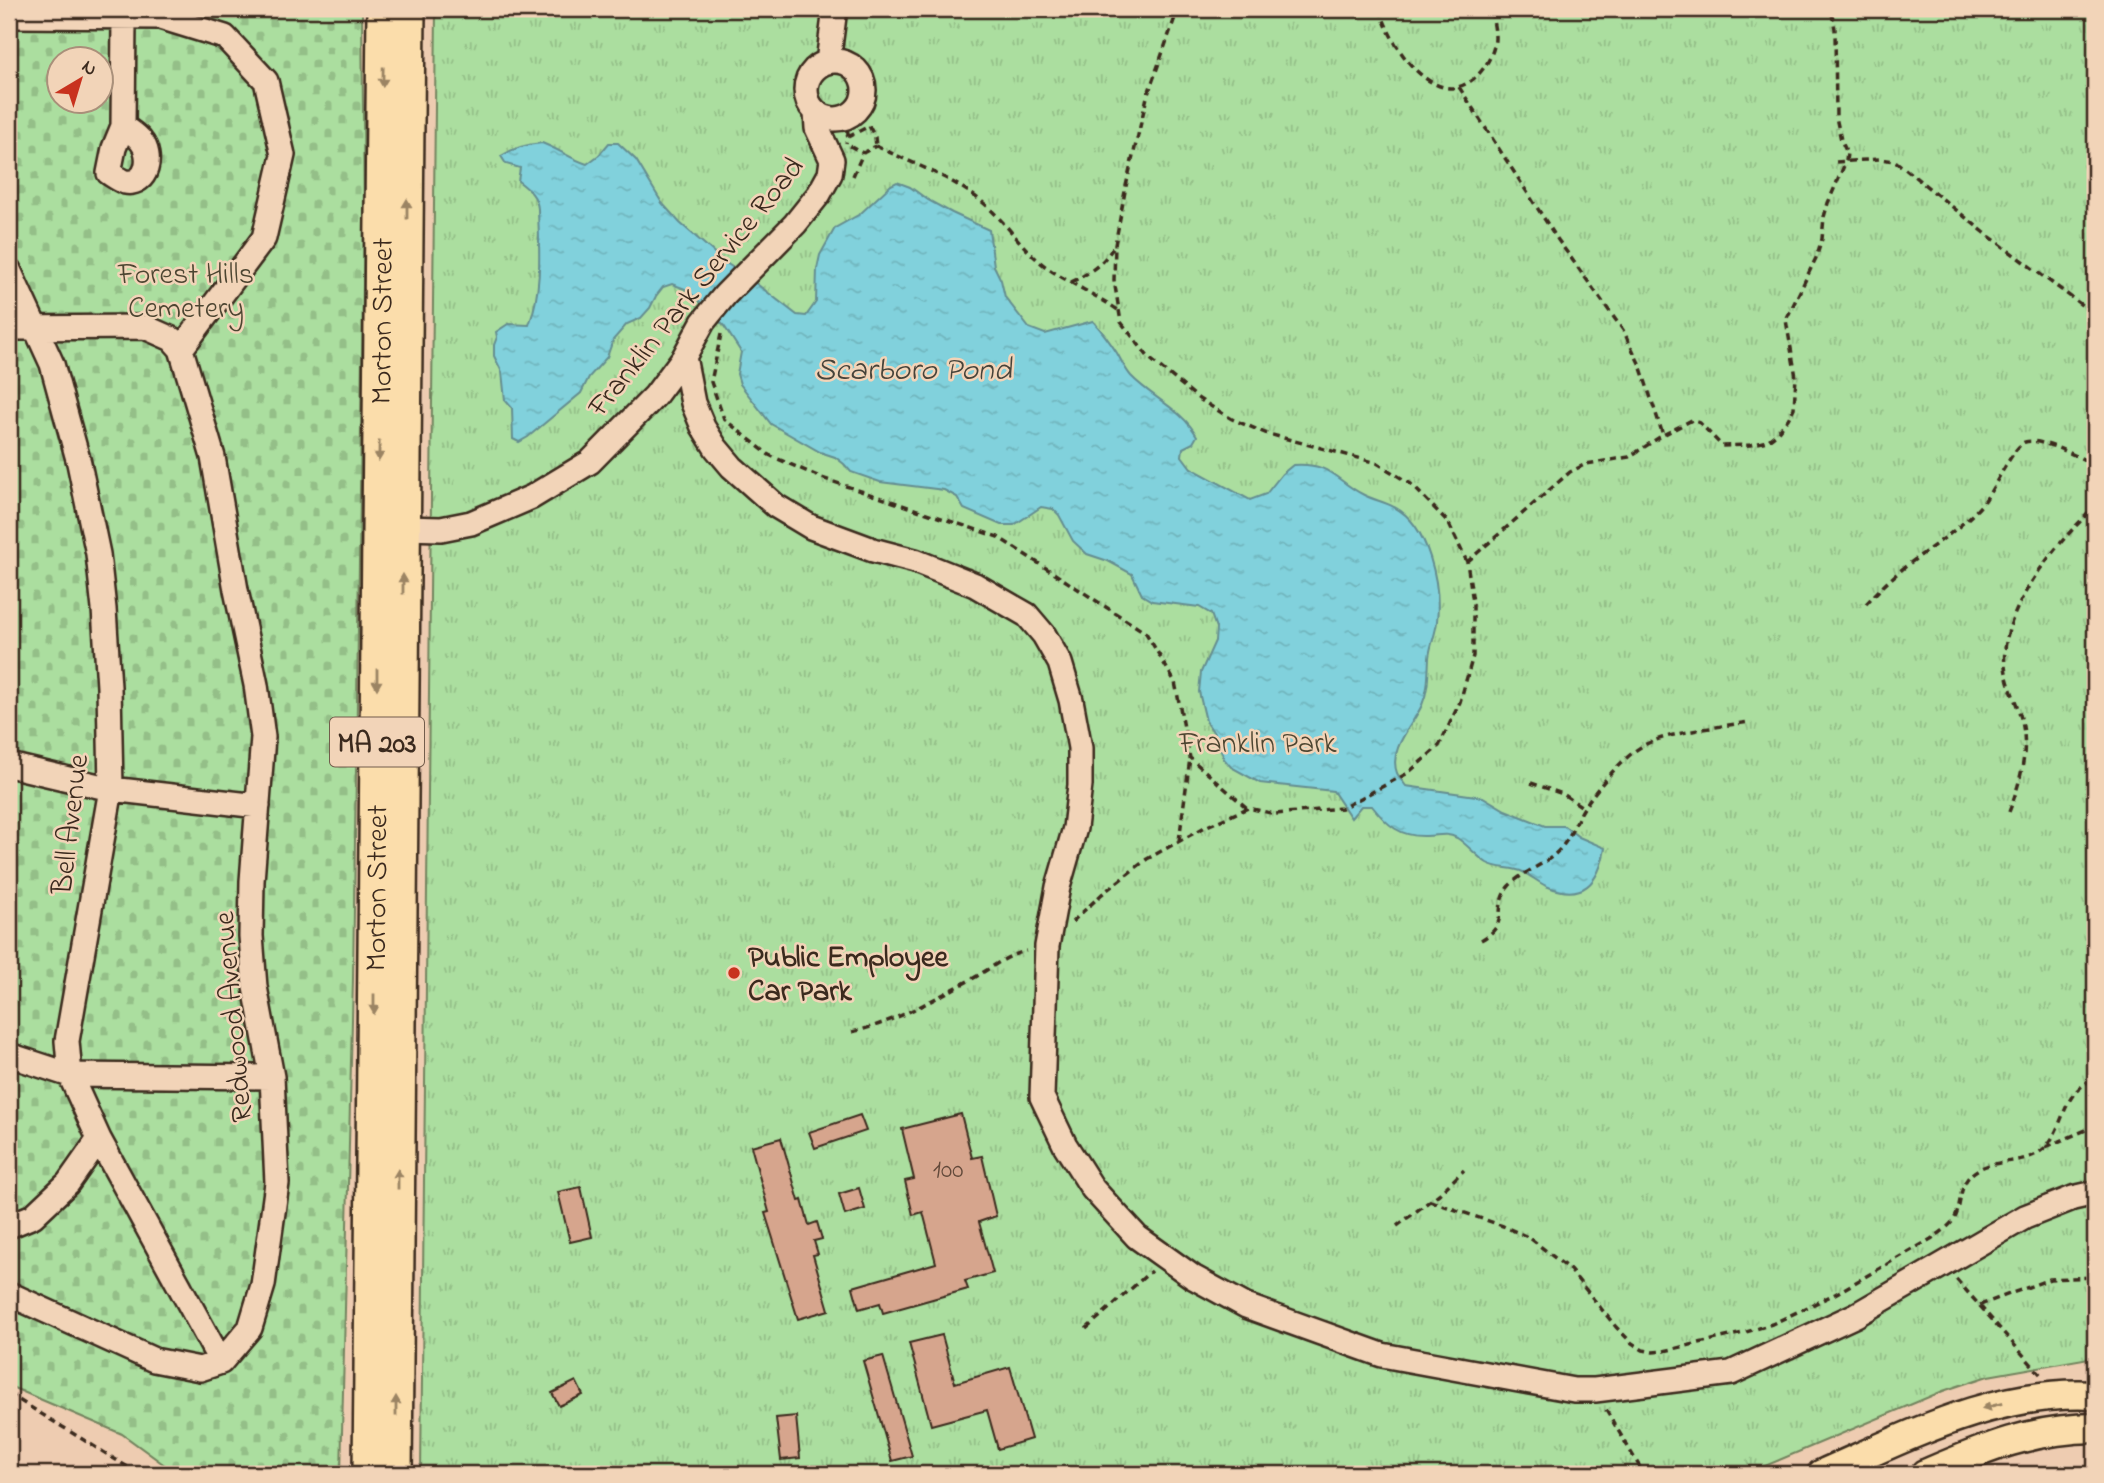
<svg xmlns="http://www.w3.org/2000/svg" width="2104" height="1483" font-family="'Indie Flower',sans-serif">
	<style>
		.cemetery { fill: url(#cemetery-stones); stroke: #73845e; stroke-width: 2; fill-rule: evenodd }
		.park { fill: url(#park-tufts); stroke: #73845e; stroke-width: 2 }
		.water { fill: url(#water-ripples); stroke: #658e90; stroke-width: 2 }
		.building { fill: #d6a58d; stroke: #3b2a1e; stroke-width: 2 }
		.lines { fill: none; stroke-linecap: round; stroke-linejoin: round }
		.minor-casing { stroke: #3b2a1e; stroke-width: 28 }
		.major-casing { stroke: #3b2a1e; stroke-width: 33 }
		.highway-casing { stroke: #3b2a1e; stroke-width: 38 }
		.path { stroke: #3b2a1e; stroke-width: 3.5; stroke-dasharray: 7 5; stroke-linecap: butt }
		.minor { stroke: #f2d4b8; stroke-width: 23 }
		.major { stroke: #fbddab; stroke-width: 28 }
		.highway { stroke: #fbddab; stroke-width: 33 }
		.oneway { fill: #9b8464 }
		.poi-dot { fill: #c8321e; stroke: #f2d4b8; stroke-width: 2.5 }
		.labels { text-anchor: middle; stroke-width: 5; stroke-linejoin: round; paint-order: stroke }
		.number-label { font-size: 26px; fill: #62493a }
		.shield { fill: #f2d4b8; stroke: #725d4c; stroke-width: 2 }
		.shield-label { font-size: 28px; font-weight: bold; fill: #3b2a1e }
		.park-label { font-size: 30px; fill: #4c4531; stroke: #f2d4b8 }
		.street-label { font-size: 30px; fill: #3b2a1e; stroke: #f2d4b8 }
		.poi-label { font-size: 30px; font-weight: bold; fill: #3b2a1e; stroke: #f2d4b8; text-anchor: start }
		.water-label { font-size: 32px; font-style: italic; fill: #46433a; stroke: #f2d4b8 }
	</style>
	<defs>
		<pattern id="cemetery-stones" width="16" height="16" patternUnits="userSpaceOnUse" patternTransform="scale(1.75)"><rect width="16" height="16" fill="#abde9f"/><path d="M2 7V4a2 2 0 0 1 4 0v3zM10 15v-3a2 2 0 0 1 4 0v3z" fill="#94bf88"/></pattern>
		<pattern id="park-tufts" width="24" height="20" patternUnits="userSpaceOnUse" patternTransform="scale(1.75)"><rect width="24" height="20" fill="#abde9f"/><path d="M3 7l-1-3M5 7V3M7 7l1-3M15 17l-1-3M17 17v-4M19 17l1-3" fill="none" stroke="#94bf88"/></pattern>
		<pattern id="water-ripples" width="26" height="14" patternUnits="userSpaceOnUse" patternTransform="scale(1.75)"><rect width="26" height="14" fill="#81d1dc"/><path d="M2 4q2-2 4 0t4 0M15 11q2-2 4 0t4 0" fill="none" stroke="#70b4bc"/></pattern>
	</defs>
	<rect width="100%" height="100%" fill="#eeccb1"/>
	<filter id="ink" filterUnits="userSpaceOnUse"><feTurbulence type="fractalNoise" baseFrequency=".0143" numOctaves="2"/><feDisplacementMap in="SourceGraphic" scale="14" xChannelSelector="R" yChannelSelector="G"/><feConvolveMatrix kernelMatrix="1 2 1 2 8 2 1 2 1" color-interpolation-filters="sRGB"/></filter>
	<g filter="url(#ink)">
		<path class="cemetery" d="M9,9H362L364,215L353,979L341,1474H177L122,1434L9,1386ZM60,60H102V102H60Z"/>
		<path class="park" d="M436,9H2095V1357L1988,1376L1943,1391L1746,1474H421Z"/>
		<path class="water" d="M542,143C558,149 571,159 587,164L599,155L609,143H618L636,160L662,203L680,223L726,263L749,278L797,315L806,316L816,302L817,269L820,255L835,228L860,214L891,185L897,182L910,187L928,200L952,213L989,230L994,266L1001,280L1005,297L1029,328L1045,334L1093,321C1102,331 1110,342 1117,353C1121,360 1125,369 1131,376C1152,398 1182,409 1197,436L1193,443L1183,448L1182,456L1191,468L1250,500L1266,494L1282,474L1293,465C1332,462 1335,481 1364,495C1374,500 1385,502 1394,507C1429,525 1441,586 1437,621C1436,634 1430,645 1429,658C1428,674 1429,689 1422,705C1413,725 1388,749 1397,773C1399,777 1403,782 1406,786L1483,797L1505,810L1545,826H1564L1579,837L1605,848C1599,883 1583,902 1546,886C1538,882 1531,876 1523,872C1512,867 1497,869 1487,863C1476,856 1468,845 1457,838C1446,832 1438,836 1426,836C1400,837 1387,825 1372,806H1361L1351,818L1333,791L1260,783L1231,767L1224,759L1217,738L1206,721L1199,692L1201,672L1215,641L1216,628L1211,614L1199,607L1152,601L1142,595L1132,574L1108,561L1087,554L1073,541L1059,515L1053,509L1041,507L1014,525H1001L964,509L957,497L944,490L880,482L851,472L844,464L835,457L820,452L771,424L740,384L737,374L741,352L724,326L695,297L685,289L672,284L663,287L656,296L650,308L641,318L627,324L613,340L607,357L589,377L581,393L528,437L519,442L513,439L512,408L505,400L502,372L494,356V345L497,337L496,332L508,324L529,325C543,288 539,247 538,209C537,195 528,189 518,181L520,168L506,164L501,156C515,147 527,144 542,143Z"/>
		<path class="building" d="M961,1114L972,1158L982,1156L996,1216L979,1222L993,1273L965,1281L968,1289L883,1313L880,1303L859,1309L853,1287L936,1263L923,1212L913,1215L905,1181L914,1179L902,1129Z
			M860,1115L866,1131L815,1148L809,1132Z
			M781,1138L799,1201L802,1200L809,1225L817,1222L822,1239L814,1241L818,1254L813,1255L829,1310L798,1319L765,1213L769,1212L751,1146Z
			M581,1187L592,1237L570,1242L558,1192Z
			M859,1188L865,1209L845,1215L839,1194Z
			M942,1335L955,1383L1010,1367L1031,1439L998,1449L987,1410L931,1425L909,1343Z
			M883,1356L912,1456L892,1461L863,1361Z
			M576,1381L583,1395L559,1406L552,1393Z
			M796,1416L800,1458L781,1460L776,1418Z"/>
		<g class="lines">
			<g class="minor-casing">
				<path id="minor" d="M9,16L160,17L225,37L266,81L283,155L264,238L181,349
					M806 90a29 29 0 1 1 58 0a29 29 0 1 1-58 0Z
					M828,62L835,9
					M123,126C129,131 137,135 141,141C153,155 148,186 125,182C119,180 114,176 109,173L114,148L123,126L124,18
					M9,270L52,364L79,463L98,554L104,609L109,687L111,789L67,1041L70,1075L99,1139L221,1362
					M9,328L145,327L172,339L181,349L213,457L236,590L256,685L263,737L252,881L251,936L255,987L272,1077L277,1183L263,1285L250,1328L221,1362L200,1369L154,1360L9,1294
					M684,357L693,403L703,427L716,448L732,467L776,506L811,527L873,550L915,561L975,585L1027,615L1044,635L1060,663L1071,700L1080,748V785L1075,828L1058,887L1047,946L1042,1097L1065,1145L1093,1189L1137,1237L1193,1277L1246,1306L1382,1355L1574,1390H1595L1731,1373L1856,1315L2025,1217L2073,1198L2095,1193
					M404,528L441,529L471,523L532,497L590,462L655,396L684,357L703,322L725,295L795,224L819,194L830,174L832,160L817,128L816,113
					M9,765L111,789L258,806
					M9,1055L70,1075L272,1077
					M9,1226L33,1216L68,1183L99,1139"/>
			</g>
			<g class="major-casing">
				<path id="major" d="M1822,1474C1909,1436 1997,1389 2095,1395
					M1925,1474C1984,1449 2029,1429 2095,1428"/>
			</g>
			<g class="highway-casing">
				<g id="highway">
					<path id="s1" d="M370,1474L384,9"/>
					<path d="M395,1474L408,9"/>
				</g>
			</g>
			<path class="path" d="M1380,9C1389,38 1412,78 1443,87C1470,94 1496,60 1495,36C1495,27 1492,17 1491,9
				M1675,9H1703
				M1459,87L1558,240L1623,330L1640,365L1663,435
				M845,118L848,133L846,143
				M848,137L869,126L875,137L876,146
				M850,146L863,153
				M876,146C911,163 950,176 981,201C1006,221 1022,250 1049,269C1071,284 1096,295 1118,310
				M1836,162L1880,159L1895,161L1985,233L2095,315
				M853,176L863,153L876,146
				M1071,282C1089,274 1104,263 1114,246
				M721,334L711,382L724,419L769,455L822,478L998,537L1146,633L1175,682L1190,758L1247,808
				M1467,562L1570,472L1586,464L1629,457L1663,435L1692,420L1700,423L1722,446L1750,445L1767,441L1776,434L1788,419L1794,408L1796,377L1786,320L1816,258L1822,239L1824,217L1828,203L1846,161L1847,153L1841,140L1836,117L1835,29L1831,9
				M1866,604C1878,591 1891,578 1905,567C1932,546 1961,529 1983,503C1993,491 2014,445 2025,442C2040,437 2081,458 2095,465
				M1531,783L1563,794L1584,808
				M2009,812C2020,783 2030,749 2021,718C2016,700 2007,685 2005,666C1999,611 2057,542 2095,507
				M1179,841L1190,758
				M1072,922L1102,894L1147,859L1205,827L1248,808L1275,814L1342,808L1408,773L1439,746L1460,702L1473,656V602L1467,562L1448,522L1411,484L1377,463L1265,433L1232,419L1199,399L1149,358L1121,322L1114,280L1115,245L1126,186L1147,97L1178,9
				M1481,940C1512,923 1491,907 1509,886C1524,870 1547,865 1561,848C1571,836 1576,820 1585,806C1598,787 1624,756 1644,745C1670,732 1719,727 1749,722
				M852,1032C894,1023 934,999 972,979C990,969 1005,956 1026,951
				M2046,1147L2095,1126
				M1430,1201L1503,1226L1530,1238L1570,1270L1616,1327L1632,1343L1643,1350L1653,1352L1664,1351L1743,1333L1772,1324L1835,1294L1931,1239C1941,1232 1953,1225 1957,1213C1961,1201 1960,1188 1968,1178C1985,1157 2017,1166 2038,1153C2062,1138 2060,1103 2081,1087C2085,1083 2091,1081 2095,1078
				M1397,1226L1439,1194L1464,1170
				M1956,1279L2041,1375
				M1980,1305L2050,1279L2095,1277
				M1086,1329L1151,1271
				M9,1394L139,1474
				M1606,1410L1644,1474
				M1786,1474L1799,1469"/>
			<use href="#minor" class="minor"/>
			<use href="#major" class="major"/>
			<use href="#highway" class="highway"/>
		</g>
		<defs><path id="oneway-solid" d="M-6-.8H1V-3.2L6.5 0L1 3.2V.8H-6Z" transform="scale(1.75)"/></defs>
		<g class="oneway">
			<use href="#oneway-solid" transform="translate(383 77) rotate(91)"/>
			<use href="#oneway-solid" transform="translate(407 209) rotate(-90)"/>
			<use href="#oneway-solid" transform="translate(379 451) rotate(91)"/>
			<use href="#oneway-solid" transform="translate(403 584) rotate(-90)"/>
			<use href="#oneway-solid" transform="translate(377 679) rotate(90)"/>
			<use href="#oneway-solid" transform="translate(374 1004) rotate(90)"/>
			<use href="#oneway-solid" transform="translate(398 1179) rotate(-90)"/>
			<use href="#oneway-solid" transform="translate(396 1406) rotate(-90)"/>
			<use href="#oneway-solid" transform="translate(1992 1406) rotate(166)"/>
		</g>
	</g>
	<circle class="poi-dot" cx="734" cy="973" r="7"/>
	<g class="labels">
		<g class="number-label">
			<text x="948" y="1177">100</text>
		</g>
		<rect class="shield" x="330" y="717.5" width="94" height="49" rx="5"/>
		<g class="shield-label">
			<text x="377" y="752">MA 203</text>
		</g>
		<g class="park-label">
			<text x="186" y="283">Forest Hills<tspan x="186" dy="34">Cemetery</tspan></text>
			<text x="1258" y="752">Franklin Park</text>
		</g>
		<g class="street-label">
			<text transform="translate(695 286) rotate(-51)" y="10">Franklin Park Service Road</text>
			<text dy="10" stroke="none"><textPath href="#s1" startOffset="1153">Morton Street</textPath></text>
			<text transform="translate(69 824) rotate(-83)" y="10">Bell Avenue</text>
			<text dy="10" stroke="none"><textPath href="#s1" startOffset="586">Morton Street</textPath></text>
			<text transform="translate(232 1017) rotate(-95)" y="10">Redwood Avenue</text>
		</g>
		<g class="poi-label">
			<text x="748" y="966">Public Employee<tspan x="748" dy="34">Car Park</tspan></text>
		</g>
		<g class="water-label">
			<text x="913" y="379">Scarboro Pond</text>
		</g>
	</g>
	<rect width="2104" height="1483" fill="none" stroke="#f2d4b8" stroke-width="35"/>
	<rect x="18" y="18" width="2069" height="1448" fill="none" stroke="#3b2a1e" stroke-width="2.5" filter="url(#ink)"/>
	<g transform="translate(80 80) rotate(38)"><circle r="33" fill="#f2d4b8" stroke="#a9907a" stroke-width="2"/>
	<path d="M0-5L12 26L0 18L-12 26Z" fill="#c8321e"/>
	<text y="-10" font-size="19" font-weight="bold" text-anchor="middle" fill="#3b2a1e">N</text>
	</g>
</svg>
